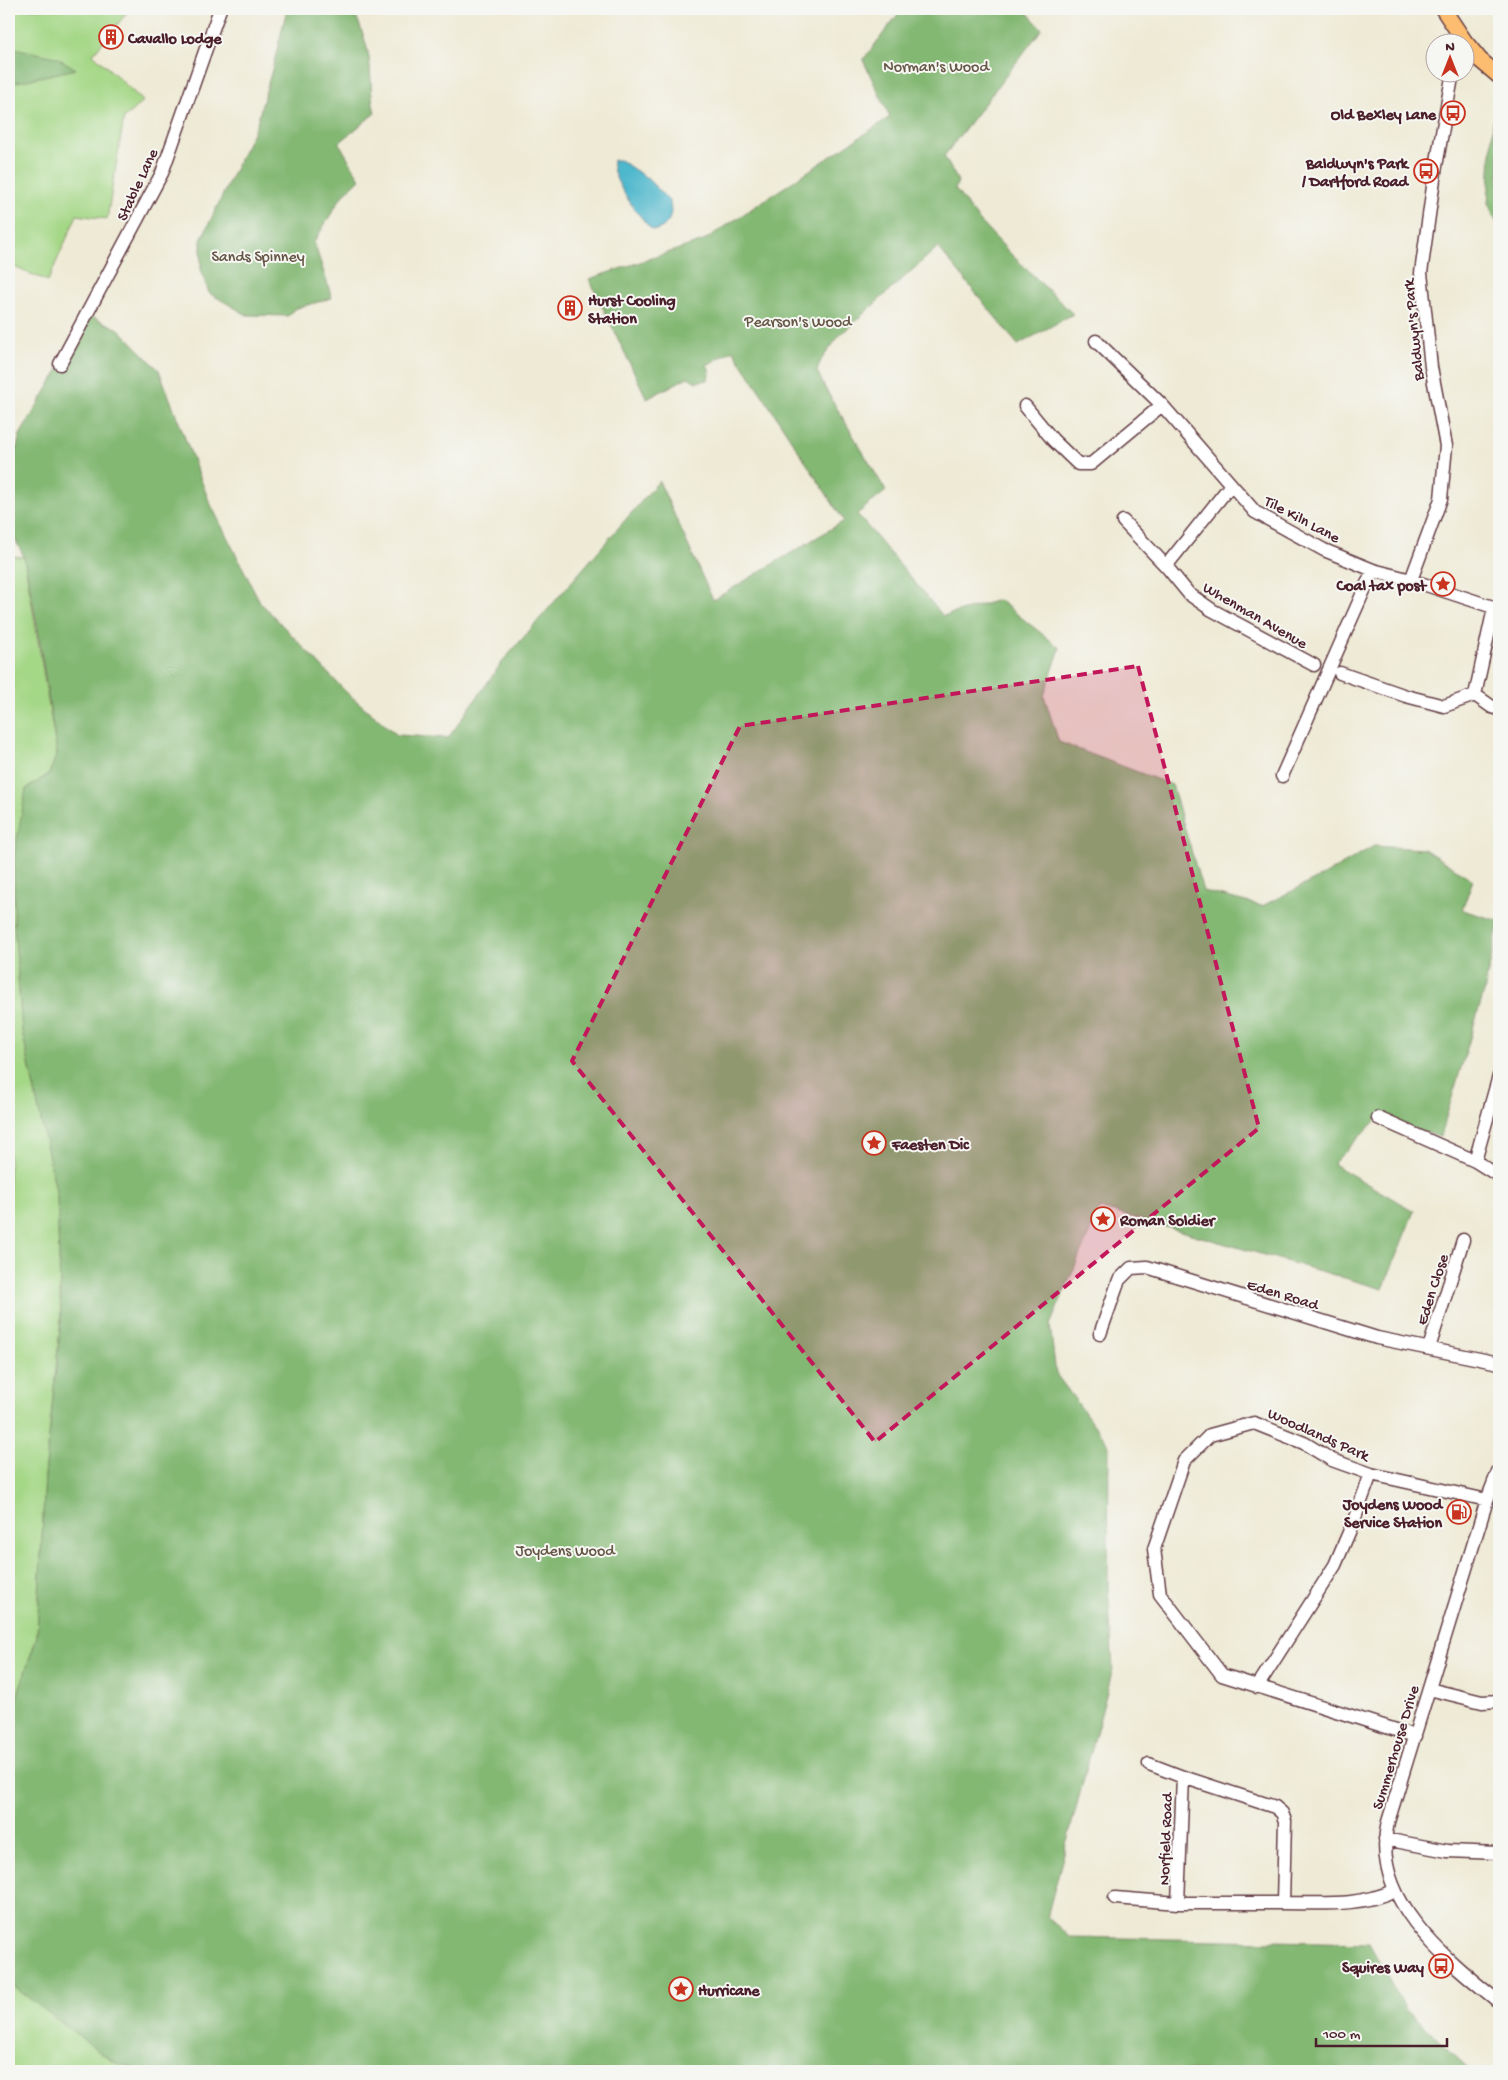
<svg xmlns="http://www.w3.org/2000/svg" width="1508" height="2080" font-family="'Gochi Hand',sans-serif">
	<style>
		.green { fill: #a4d786; stroke: #777b58 }
		.forest { fill: #83b873; stroke: #666c4f }
		.water { fill: #4eb7cc; stroke: #4c6b7c }
		.lines { fill: none; stroke-linecap: round; stroke-linejoin: round }
		.minor-casing { stroke: #633d44; stroke-width: 15 }
		.major-casing { stroke: #633d44; stroke-width: 18 }
		.minor { stroke: #fff; stroke-width: 12 }
		.major { stroke: #fcbd6f; stroke-width: 15 }
		.marked { fill: #c2185b; fill-opacity: 0.2; stroke: #c2185b; stroke-width: 4; stroke-dasharray: 10 6; stroke-linejoin: round }
		.labels { text-anchor: middle; stroke-width: 4; stroke-linejoin: round; paint-order: stroke }
		.poi-label { font-size: 16px; font-weight: bold; fill: #4a1f2b; stroke: #f6f6f2; text-anchor: start }
		.park-label { font-size: 16px; fill: #655646; stroke: #f6f6f2 }
		.street-label { font-size: 16px; fill: #4a1f2b; stroke: #f6f6f2 }
	</style>
	<rect width="100%" height="100%" fill="#f6f6f2"/>
	<filter id="ink" filterUnits="userSpaceOnUse"><feTurbulence type="fractalNoise" baseFrequency=".02" numOctaves="2"/><feDisplacementMap in="SourceGraphic" scale="10" xChannelSelector="R" yChannelSelector="G"/><feConvolveMatrix kernelMatrix="1 2 1 2 8 2 1 2 1" color-interpolation-filters="sRGB"/></filter>
	<filter id="wash" filterUnits="userSpaceOnUse"><feTurbulence type="fractalNoise" baseFrequency=".0096" numOctaves="4" result="noise"/><feDisplacementMap in="SourceGraphic" scale="20" xChannelSelector="R" yChannelSelector="G"/><feGaussianBlur stdDeviation="1.12" result="paint"/><feColorMatrix in="noise" values="0 0 0 0 0 0 0 0 0 0 0 0 0 0 0 0 0 1.4 0 .05"/><feComposite in="paint" operator="in"/></filter>
	<g filter="url(#wash)">
		<rect width="100%" height="100%" fill="#eeead5"/>
		<path class="green" d="M9,9H130L93,54L143,101L124,118L107,219L77,215L48,281L9,265Z
			M9,556L24,557L57,754L49,774L26,789L14,922L22,1031L57,1195L61,1320L45,1476L37,1636L9,1722Z
			M9,1981L112,2061L143,2071H9Z"/>
		<path class="forest" d="M287,9H353C360,25 366,40 369,58C372,77 370,95 375,113L339,143L360,179L342,196L314,242L332,298L294,309L288,316L247,315L209,293L201,270V240L256,126L273,66Z
			M902,9H1024L1042,29L944,156L958,181L955,189L978,219L1010,253L1073,314L1018,345L938,247L840,335L821,360L817,371L825,388L886,491L857,514L943,616L999,600L1060,648L1044,696L1059,742L1172,785L1203,891L1262,906L1324,875L1374,846L1424,849L1473,880L1462,910L1499,921L1484,992L1440,1137L1379,1117L1333,1164L1414,1211L1383,1289L1100,1208L1050,1325L1056,1374L1109,1445L1108,1585L1113,1669L1047,1917L1070,1937L1369,1943L1405,2008L1471,2071H143L112,2061L9,1983V1722L37,1636L45,1476L61,1320L57,1195L22,1031L14,922V856L26,789L49,774L57,754L37,625L24,557L9,527V478L20,435L90,316L119,329L159,370L209,501L260,602L346,692L397,735L448,738L503,661L659,481L713,600L844,521L733,350L707,365L710,371L708,380L696,382L688,377L647,399L589,279L703,241L890,117L863,60Z
			M9,47L56,57L76,69L9,84Z
			M1499,111V228L1488,203L1493,123Z"/>
		<path class="water" d="M613,160H620L647,178L670,202L671,212L669,220L663,227L657,230H652C639,216 609,178 613,160Z"/>
	</g>
	<g filter="url(#ink)">
		<g class="lines">
			<g class="minor-casing">
				<path id="minor" d="M1096,341L1162,405L1255,512L1324,550L1373,570L1411,580L1499,609
					M60,364L162,173L220,9
					M1025,406L1053,440L1078,464H1091L1162,405
					M1123,521L1166,566L1189,594L1212,610L1314,665
					M1166,566L1230,486
					M1411,580L1441,499L1446,446L1431,367L1421,273L1435,172L1453,72
					M1340,673L1406,696L1444,706L1475,695
					M1475,695L1494,608
					M1475,695L1492,707L1499,709
					M1282,776L1373,570
					M1378,1118L1475,1161L1499,1176
					M1475,1161L1499,1076
					M1100,1334L1119,1280L1131,1268L1147,1267L1377,1338L1499,1363
					M1429,1348L1463,1240
					M1499,1469L1487,1500L1388,1822C1369,1899 1447,1960 1499,2002
					M1371,1474L1332,1460L1304,1443L1254,1423L1210,1435L1184,1461L1154,1549L1160,1594L1222,1675L1415,1736
					M1257,1687L1335,1565L1353,1523L1371,1474L1487,1500
					M1429,1689L1482,1702L1499,1701
					M1149,1764L1183,1777
					M1385,1839L1447,1851L1499,1853
					M1115,1898L1178,1903H1283
					M1178,1903L1183,1777L1275,1807L1282,1813L1285,1821L1283,1903C1321,1903 1360,1907 1395,1890"/>
			</g>
			<g class="major-casing">
				<path id="major" d="M1443,9L1465,42
					M1466,43L1480,60L1499,76"/>
			</g>
			<use href="#minor" class="minor"/>
			<use href="#major" class="major"/>
		</g>
	</g>
	<path class="marked" d="M1138,666L1259,1128L875,1442L572,1061L740,726Z"/>
	<defs>
		<g id="building-ring" transform="scale(1.25)"><circle r="9.5" fill="#f6f6f2" stroke="#c8321e" stroke-width="1.5"/><path d="M-4-6H4V6H1V3H-1V6H-4ZM-2.5-4.3h1.7v1.8h-1.7ZM.8-4.3h1.7v1.8H.8ZM-2.5-1h1.7V.8h-1.7ZM.8-1h1.7V.8H.8Z" fill="#c8321e"/></g>
		<g id="bus-ring" transform="scale(1.25)"><circle r="9.5" fill="#f6f6f2" stroke="#c8321e" stroke-width="1.5"/><path d="M-5-6H5V4H4V6H2V4H-2V6H-4V4H-5ZM-3.5-4V0h7V-4ZM-3.5 1.2v1.5H-2V1.2ZM2 1.2v1.5H3.5V1.2Z" fill="#c8321e"/></g>
		<g id="sight-ring" transform="scale(1.25)"><circle r="9.5" fill="#f6f6f2" stroke="#c8321e" stroke-width="1.5"/><path d="M0-6L1.8-2.2L6-1.7L2.9 1.2L3.7 5.4L0 3.3L-3.7 5.4L-2.9 1.2L-6-1.7L-1.8-2.2Z" fill="#c8321e"/></g>
		<g id="fuel-ring" transform="scale(1.25)"><circle r="9.5" fill="#f6f6f2" stroke="#c8321e" stroke-width="1.5"/><path d="M-5.5-6h7V0h2V4h1.3V-2.5L3-4.5l.8-.8L6-3V5H2.5V1h-1V6h-7ZM-4.2-4.7v3.2H.2V-4.7Z" fill="#c8321e"/></g>
	</defs>
	<g fill-rule="evenodd">
		<use href="#building-ring" x="111" y="37"/>
		<use href="#bus-ring" x="1453" y="113"/>
		<use href="#bus-ring" x="1426" y="171"/>
		<use href="#building-ring" x="570" y="308"/>
		<use href="#sight-ring" x="1443" y="584"/>
		<use href="#sight-ring" x="874" y="1143"/>
		<use href="#sight-ring" x="1103" y="1219"/>
		<use href="#fuel-ring" x="1459" y="1512"/>
		<use href="#bus-ring" x="1441" y="1966"/>
		<use href="#sight-ring" x="681" y="1989"/>
	</g>
	<g class="labels">
		<g class="poi-label">
			<text x="128" y="43">Cavallo Lodge</text>
			<text x="1436" y="119" text-anchor="end">Old Bexley Lane</text>
			<text x="1408" y="168" text-anchor="end">Baldwyn's Park<tspan x="1408" dy="18">/ Dartford Road</tspan></text>
			<text x="588" y="305">Hurst Cooling<tspan x="588" dy="18">Station</tspan></text>
			<text x="1426" y="590" text-anchor="end">Coal tax post</text>
			<text x="892" y="1149">Faesten Dic</text>
			<text x="1120" y="1225">Roman Soldier</text>
			<text x="1442" y="1509" text-anchor="end">Joydens Wood<tspan x="1442" dy="18">Service Station</tspan></text>
			<text x="1424" y="1972" text-anchor="end">Squires Way</text>
			<text x="698" y="1995">Hurricane</text>
		</g>
		<g class="park-label">
			<text x="936" y="71">Norman's Wood</text>
			<text x="258" y="261">Sands Spinney</text>
			<text x="798" y="326">Pearson's Wood</text>
			<text x="565" y="1555">Joydens Wood</text>
		</g>
		<g class="street-label">
			<text transform="translate(136 184) rotate(-65)" y="6">Stable Lane</text>
			<text transform="translate(1412 330) rotate(-96)" y="6">Baldwyn's Park</text>
			<text transform="translate(1303 518) rotate(28)" y="6">Tile Kiln Lane</text>
			<text transform="translate(1256 614) rotate(30)" y="6">Whenman Avenue</text>
			<text transform="translate(1431 1289) rotate(-72)" y="6">Eden Close</text>
			<text transform="translate(1283 1293) rotate(17)" y="6">Eden Road</text>
			<text transform="translate(1319 1433) rotate(24)" y="6">Woodlands Park</text>
			<text transform="translate(1394 1747) rotate(-73)" y="6">Summerhouse Drive</text>
			<text transform="translate(1164 1839) rotate(-88)" y="6">Norfield Road</text>
		</g>
	</g>
	<rect width="1508" height="2080" fill="none" stroke="#f6f6f2" stroke-width="30"/>
	<g transform="translate(1450 58)"><circle r="24" fill="#f6f6f2" stroke="#b1a0a2"/>
	<path d="M0-4L9 19L0 12L-9 19Z" fill="#c8321e"/>
	<text y="-8" font-size="14" font-weight="bold" text-anchor="middle" fill="#4a1f2b">N</text>
	</g>
	<path d="M1316 2038v8h131v-8" fill="none" stroke="#4a1f2b" stroke-width="2.5"/>
	<text x="1323" y="2038" font-size="15" fill="#4a1f2b" stroke="#f6f6f2" stroke-width="4" paint-order="stroke">100 m</text>
</svg>
